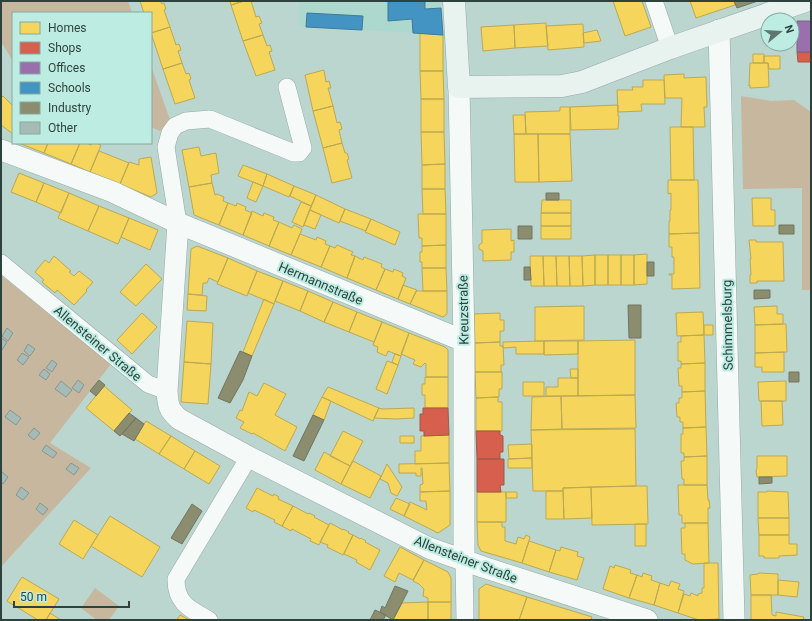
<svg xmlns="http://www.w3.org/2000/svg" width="812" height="621" font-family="Roboto,sans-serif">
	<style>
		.built { fill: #acd8cd }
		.green { fill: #c8b79f }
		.homes { fill: #f6d55c; stroke: #baa953 }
		.shops { fill: #d6604d; stroke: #a45748 }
		.offices { fill: #9970ab; stroke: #79628a }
		.schools { fill: #4393c3; stroke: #3d7b9b }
		.industry { fill: #8c8c6e; stroke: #70765f }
		.building { fill: #a6bbb6; stroke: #839894 }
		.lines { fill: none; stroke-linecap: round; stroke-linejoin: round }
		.minor-casing { stroke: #96aaa5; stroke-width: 18 }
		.tertiary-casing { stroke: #96aaa5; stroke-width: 22 }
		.secondary-casing { stroke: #96aaa5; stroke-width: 23 }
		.minor { stroke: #f5f9f8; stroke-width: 17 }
		.tertiary { stroke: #f5f9f8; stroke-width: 21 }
		.secondary { stroke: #e8f2ef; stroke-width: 22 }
		.labels { text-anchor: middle; stroke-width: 4; stroke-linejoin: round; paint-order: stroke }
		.street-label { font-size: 13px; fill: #2e423d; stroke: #bdede2 }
	</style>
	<rect width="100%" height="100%" fill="#bbd5cf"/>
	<path class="built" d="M299,1H440L442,34L299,27Z"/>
	<path class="green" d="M1,1H128L132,13H13V61L1,42Z
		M151,66L170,120L160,131L151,127Z
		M741,96L771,101L794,100L811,112V290H802V188L743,189Z
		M1,275L111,364L50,443L91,468L1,567Z
		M95,588L119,606L109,620H97L81,608Z"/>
	<path class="homes" d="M140,1H160L162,4L164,3L166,9L164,10L170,27L151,33V13H144Z
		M230,1H244L231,5Z
		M244,1H251L256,17L259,16L262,23L259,24L263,35L243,41L231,5Z
		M613,1H642L651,27L625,36Z
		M690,1H734L735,5L696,18Z
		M546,23L548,46L515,48L514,25Z
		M583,24L584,47L548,50L546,26Z
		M514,25L515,48L483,51L481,27Z
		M170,27L176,45L179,44L181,50L178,51L182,63L163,69L151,33Z
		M597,30L601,41L584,43L583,33Z
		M420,33L443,35V71H420Z
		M263,35L267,46L270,45L272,51L269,52L275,70L256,76L243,41Z
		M753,54H764V63H753Z
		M764,56H780V69H769L768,63H764Z
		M182,63L186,74L189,73L191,79L189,80L195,98L175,104L163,69Z
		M750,63H768L769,87L750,88V85L749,86Z
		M324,70L326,82L329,81L331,88H328L333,106L313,111L305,75Z
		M420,71H443L444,99H421Z
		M684,74V78L706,77L707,107H704L705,127H681L682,98H665L664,75Z
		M643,80H664L665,104H641L642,111L618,112L617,90H633L632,87H643Z
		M3,96L13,106V134L1,125V98Z
		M421,99H444V132H421Z
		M618,105V116H619L618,129L571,130L570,107Z
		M333,106L337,123L340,122L342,129L339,130L342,143L323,148L313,111Z
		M560,107H570V134H526L525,112L560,111Z
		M513,115H525L526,134H514Z
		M670,127H693L694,180H671Z
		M421,132H444L445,164L422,165Z
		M514,134H538L539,182H515Z
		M538,134H570L572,181L539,182Z
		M19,143H48L44,153Z
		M48,143H80L71,164L44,153Z
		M80,143H86L91,145L92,143H96L101,145L90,172L71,164Z
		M342,143L345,153H347L349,159L347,160L352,178L332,183L323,148Z
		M199,147L201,156L216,153L219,173L211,175L212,183L189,187L182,150Z
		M99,151L129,163L120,184L90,172Z
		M151,157L157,193L151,197L120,184L129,162L139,165V159Z
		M445,164V189H422V165Z
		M243,165L267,174L263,186L238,176Z
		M19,173L44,183L36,202L11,192Z
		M267,174L294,186L289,197L263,186Z
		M668,180H698L699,233L669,234V221H670V210H671V193L668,194Z
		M253,182L263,186L256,202L247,198Z
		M44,183L69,193L61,213L36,202Z
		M212,183L215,195L217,194L224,197L223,201L228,203L219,225L194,215L189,187Z
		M294,186L316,195L311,206L290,196Z
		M422,189H445L446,214H423Z
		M69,193L99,206L88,231L58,218Z
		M316,195L345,209L339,223L310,210Z
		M752,198H771V210H775V226H753Z
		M542,200H571V213H541Z
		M301,202L311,206L303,227L292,222Z
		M228,203L236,206L237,203L246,207L245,210L252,213L243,235L219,225Z
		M99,206L129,218L118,244L88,231Z
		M345,209L371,219L366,231L340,221Z
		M310,210L321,215L315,229L304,225Z
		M252,211L263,216L264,213L274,217L273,220L279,222L269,246L243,235Z
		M541,213H571V226H541Z
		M418,214H446V245L422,246V238H419Z
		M129,218L158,230L150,250L121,237Z
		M371,219L400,232L395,245L365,232Z
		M279,222L292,228L294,225L302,229L291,255L269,246Z
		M541,226H571V239H541Z
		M511,229V241L514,240V252H511V260L483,261V251L479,249V245L482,243V230Z
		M699,233L700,288L672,289V275H669V274H674V257H672V247H669V234Z
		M300,234L316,240L317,237L326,241L325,244L330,246L321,267L291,255Z
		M749,240H756V242H783L784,281H757V283H750V275H751L750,259H751Z
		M337,245L353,252L351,255L355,256L347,278L321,267L330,246L335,248Z
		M446,245V268H422V262H420V252H422V246Z
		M197,246L228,258L218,282L209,278L207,283H203L202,295L188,294L191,249Z
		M647,254V284L634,285V255Z
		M595,255H608V285H595Z
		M595,255V285L583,286L582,256Z
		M608,255H621V285H608Z
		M621,255H634V285H621Z
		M54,256L71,271L69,272L74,276L79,271L93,282L86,290L87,291L74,305L57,290L55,293L42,282L44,280L35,272L45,260L49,263Z
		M355,256L363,260L364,257L382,264L381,267L385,269L376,290L347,278Z
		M530,256H543L544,286H531Z
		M543,256H556L557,286H544Z
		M556,256H569L570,286H557Z
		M569,256H582L583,286H570Z
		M228,258L257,271L247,296L217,284Z
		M146,264L162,279L136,306L120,292Z
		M422,268H446L447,291H423Z
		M385,269L393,272L394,269L403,273L402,276L406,278L398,299L376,290Z
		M257,271L283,281L274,304L248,293Z
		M283,281L308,291L300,311L275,301Z
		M403,285L417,290L410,304L398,299Z
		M308,291L333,302L324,322L300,311Z
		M416,291H447V314L443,317L410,304Z
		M188,294L207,296L206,311L187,310Z
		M264,299L274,304L252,356L243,352Z
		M333,302L357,312L349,332L324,322Z
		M584,306V340L535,341V307Z
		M777,306V314H783V324L755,325L754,307Z
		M357,312L382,322L374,342L349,332Z
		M703,312L704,335L677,336L676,313Z
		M142,313L157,327L132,354L117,340Z
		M500,313V320H504V331H500V342L475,343L474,314Z
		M187,321L213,323L211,364L184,362Z
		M382,322L409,333L401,356L388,351L386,356L377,352L378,347L373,345Z
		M783,324H786L787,352L755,353V325Z
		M704,325H713V335H704Z
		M409,333L445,347L448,350V377H426V364L425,363L421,367L413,364L415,360L401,354Z
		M704,335L705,363L681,364V361H678V342H681V336Z
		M635,340V395L578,396V341Z
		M544,341V354H516V347L503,348V342Z
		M544,341H578V354L544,355Z
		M500,342V346H503L504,365H501V372H475V343Z
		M784,352V372H762V367H755V353Z
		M395,354L401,356L398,365L392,362Z
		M387,361L398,365L387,394L376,389Z
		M184,362L211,364L208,404L181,402Z
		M705,363V391L682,392V386H679L678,368H681V364Z
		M570,369H578V378H571Z
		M475,372H502V389H499V397L476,398Z
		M425,377H448V408H425V395H422V384H425Z
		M558,378H578V396H546V387H558Z
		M786,381V401H759L758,382Z
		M523,382H544V396H523Z
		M264,383L286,394L275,415L297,427L285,451L253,433L252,434L240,428L244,422L236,418L240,410L242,411L249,392L257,396Z
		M104,386L132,410L114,431L86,408Z
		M328,387L379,408L373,421L322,397Z
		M705,391L706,427L683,428V422H680V417H677L676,403H679V398H682V392Z
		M635,395L636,428L562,429L561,396Z
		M561,396L562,429L531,430L532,397Z
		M322,397L331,401L324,420L313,415Z
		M498,397V402H502V431H476V398Z
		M761,401H782L783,425L762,426Z
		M379,408L382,409L414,408V418L396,419L374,418Z
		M146,421L171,436L159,454L135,439Z
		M706,427L707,456L684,457V453H681V434H683V428Z
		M635,429L636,486L563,488V491H533L531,430Z
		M343,431L363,441L350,466L330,456Z
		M449,435V463L415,464V451H421V436Z
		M171,436L195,451L184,469L159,454Z
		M400,436H414V443H400Z
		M532,444V458L509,459L508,445Z
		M195,451L220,466L209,484L184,469Z
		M324,452L350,466L341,484L315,470Z
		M707,456V485H684V479H682L681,461H684V457Z
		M757,456H787V476L757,477L756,470L757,469Z
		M532,458V468H508V459Z
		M353,461L381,476L370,498L341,484Z
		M449,463L450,491L420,492V485L423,484L422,468H421V476H416V473H399V464Z
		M387,464L402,487L397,496L391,493L388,483L380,479Z
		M678,485H707L708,500H709L710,508H708V523H682V515H679Z
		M636,486H647L648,524L592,525L591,487Z
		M591,487L592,518L564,519L563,488Z
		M257,488L273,496L274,494L279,497L278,499L293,506L282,526L274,522L275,520L254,510L253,512L246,508Z
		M450,491V525L438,533L404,516L410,502L427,510L426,501H420V492Z
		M546,491H563L564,519H546Z
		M767,491L788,492L789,518H758V492H767Z
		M477,492H506V522H477Z
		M506,492H517V498H506Z
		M396,498L410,504L404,516L390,509Z
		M293,506L308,514L309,513L315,516L314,517L329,525L319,545L310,541L311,539L292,529L291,531L282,526Z
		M110,516L160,547L142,577L91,546Z
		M758,518H789V535H759Z
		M74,520L98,535L83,559L59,544Z
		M477,522H502V527H505V541L516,544L518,537L524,539L526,535L530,537L522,563L481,551L478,545Z
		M330,523L343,530V529L349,532L348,533L353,535L343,555L327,547L328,545L320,542Z
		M685,523H708L709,563L693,564L685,560V554H682L681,528H685Z
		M635,524H646V546H635Z
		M353,535L360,539L361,538L366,541L365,542L380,550L370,570L356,562L357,560L344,554Z
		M759,535H789V544H797V555L779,556V558H764V556H759Z
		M529,541L556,550L549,572L522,563Z
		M400,547L424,560L413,580L399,573L395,582L384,576Z
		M561,547L578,552L577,556L584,558L577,580L549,572L556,550L560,551Z
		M424,560L448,572L451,578V602H428V598L423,596L424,589L419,584L413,581Z
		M704,563H718L719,619L699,620L678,613L684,594L690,596L691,593L698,596V594L702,593V588H704Z
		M615,565L631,570L630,573L637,575L629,598L603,589L610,566L614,568Z
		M643,573L652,576L651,580L660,583L654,605L629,598L637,575L642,577Z
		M759,573L778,574V595H751L750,575L758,574Z
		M22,577L59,599L46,620H38L7,601Z
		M778,580L799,582L797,597L778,595Z
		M671,581L680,584L678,589L684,591L678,613L654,605L660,583L669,586Z
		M486,584L527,597L519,620H479V589Z
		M751,595H771L772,615L776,616V612L804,617L803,620H751Z
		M527,597L592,617L591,620H519Z
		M428,602V620H393L402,603Z
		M428,602H451V620H428Z
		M50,613L61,620H46Z
		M180,615L189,620H177Z"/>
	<path class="shops" d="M797,52H811V62H798Z
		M423,408H448L449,435L424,436V431H420V414H423Z
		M476,431H500V435L503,436V452H500V459H477Z
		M477,459H504V485H500L501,492H477Z"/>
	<path class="offices" d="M797,21H811V52H797V40H792V29L797,28Z"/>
	<path class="schools" d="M388,1H425V9L441,8L443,35L413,33L412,19L388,21Z
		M307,13L363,16L362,30L306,27Z"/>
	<path class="industry" d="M734,1H758L737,8Z
		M546,193H559V200H546Z
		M779,225H794V234H779Z
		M518,226H532V239H518Z
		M647,262H654V276H647Z
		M524,267H530L531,280H524Z
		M754,290H770V298L754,299Z
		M628,305H641V338H629Z
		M240,351L252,356L243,380L230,403L218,398Z
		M789,372H799V382H789Z
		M99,380L105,385L96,396L90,391Z
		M129,413L136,418L120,436L114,431Z
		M313,415L324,420L304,461L293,456Z
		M136,418L144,424L134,441L122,434Z
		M759,477H772V483L759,484Z
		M192,504L202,511L182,544L171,538Z
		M395,586L408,591L393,620L380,612L382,606L385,608Z
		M375,610L386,615L383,620H370Z"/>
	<path class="building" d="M7,328L13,333L8,341L2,336Z
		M1,338L7,342L2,350L1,349Z
		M28,344L35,349L30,356L24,351Z
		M22,353L29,357L23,365L17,360Z
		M52,360L57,364L52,372L46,368Z
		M44,369L50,374L46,380L39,375Z
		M78,380L84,385L79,393L72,388Z
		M61,381L72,390L66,397L55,389Z
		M10,410L21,418L16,425L5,417Z
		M34,428L40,433L34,440L28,435Z
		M46,445L57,453L53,458L42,451Z
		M71,463L79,468L74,475L66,469Z
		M1,471L8,477L3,484L1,482Z
		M21,487L29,493L23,500L16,495Z
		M40,503L48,509L43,515L36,509Z"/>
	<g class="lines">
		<g class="minor-casing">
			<path id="minor" d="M654,1L670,48
				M178,223L166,147L170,133L175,126L186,121L210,119L294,153H299L303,148L287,87
				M1,263L148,384L167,391
				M464,560L465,620
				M209,620C190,609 176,604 176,579L249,457"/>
		</g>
		<g class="tertiary-casing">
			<path id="tertiary" d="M719,30L734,620
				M459,87L464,341V560
				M1,150L113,192L178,223L464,341
				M178,223L167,391C168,405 168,409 179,419L249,457L429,548L483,567L647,620"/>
		</g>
		<g class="secondary-casing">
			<path id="secondary" d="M454,1L459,87L562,86L582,82L670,48L805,1"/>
		</g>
		<use href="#minor" class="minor"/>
		<use href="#tertiary" class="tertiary"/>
		<use href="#secondary" class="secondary"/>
	</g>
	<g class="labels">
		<g class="street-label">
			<text transform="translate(321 283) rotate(23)" y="5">Hermannstraße</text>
			<text transform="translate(463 310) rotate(-91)" y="5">Kreuzstraße</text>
			<text transform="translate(727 325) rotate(-91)" y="5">Schimmelsburg</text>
			<text transform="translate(98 343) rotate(40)" y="5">Allensteiner Straße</text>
			<text transform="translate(466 559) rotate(21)" y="5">Allensteiner Straße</text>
		</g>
	</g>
	<rect width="812" height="621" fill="none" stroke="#2e423d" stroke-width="4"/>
	<rect x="12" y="12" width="140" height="132" fill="#bdede2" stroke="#84a9a0"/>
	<rect x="20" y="22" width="20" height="12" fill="#f6d55c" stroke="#84a9a0"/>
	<text x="48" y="32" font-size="12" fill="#2e423d">Homes</text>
	<rect x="20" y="42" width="20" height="12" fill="#d6604d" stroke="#84a9a0"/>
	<text x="48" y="52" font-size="12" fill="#2e423d">Shops</text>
	<rect x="20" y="62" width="20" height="12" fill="#9970ab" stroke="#84a9a0"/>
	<text x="48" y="72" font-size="12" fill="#2e423d">Offices</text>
	<rect x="20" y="82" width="20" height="12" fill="#4393c3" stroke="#84a9a0"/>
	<text x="48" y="92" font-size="12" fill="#2e423d">Schools</text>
	<rect x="20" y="102" width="20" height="12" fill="#8c8c6e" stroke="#84a9a0"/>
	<text x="48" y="112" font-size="12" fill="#2e423d">Industry</text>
	<rect x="20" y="122" width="20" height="12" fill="#a6bbb6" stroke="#84a9a0"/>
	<text x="48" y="132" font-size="12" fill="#2e423d">Other</text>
	<g transform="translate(780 32) rotate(72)"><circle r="19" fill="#bdede2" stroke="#84a9a0"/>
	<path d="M0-3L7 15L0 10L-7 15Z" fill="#5f7570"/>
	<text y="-6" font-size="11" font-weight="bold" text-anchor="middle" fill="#2e423d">N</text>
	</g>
	<path d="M14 601v6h115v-6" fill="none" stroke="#2e423d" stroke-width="2"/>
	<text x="20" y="601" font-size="12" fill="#2e423d" stroke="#bdede2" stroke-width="3" paint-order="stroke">50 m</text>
</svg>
